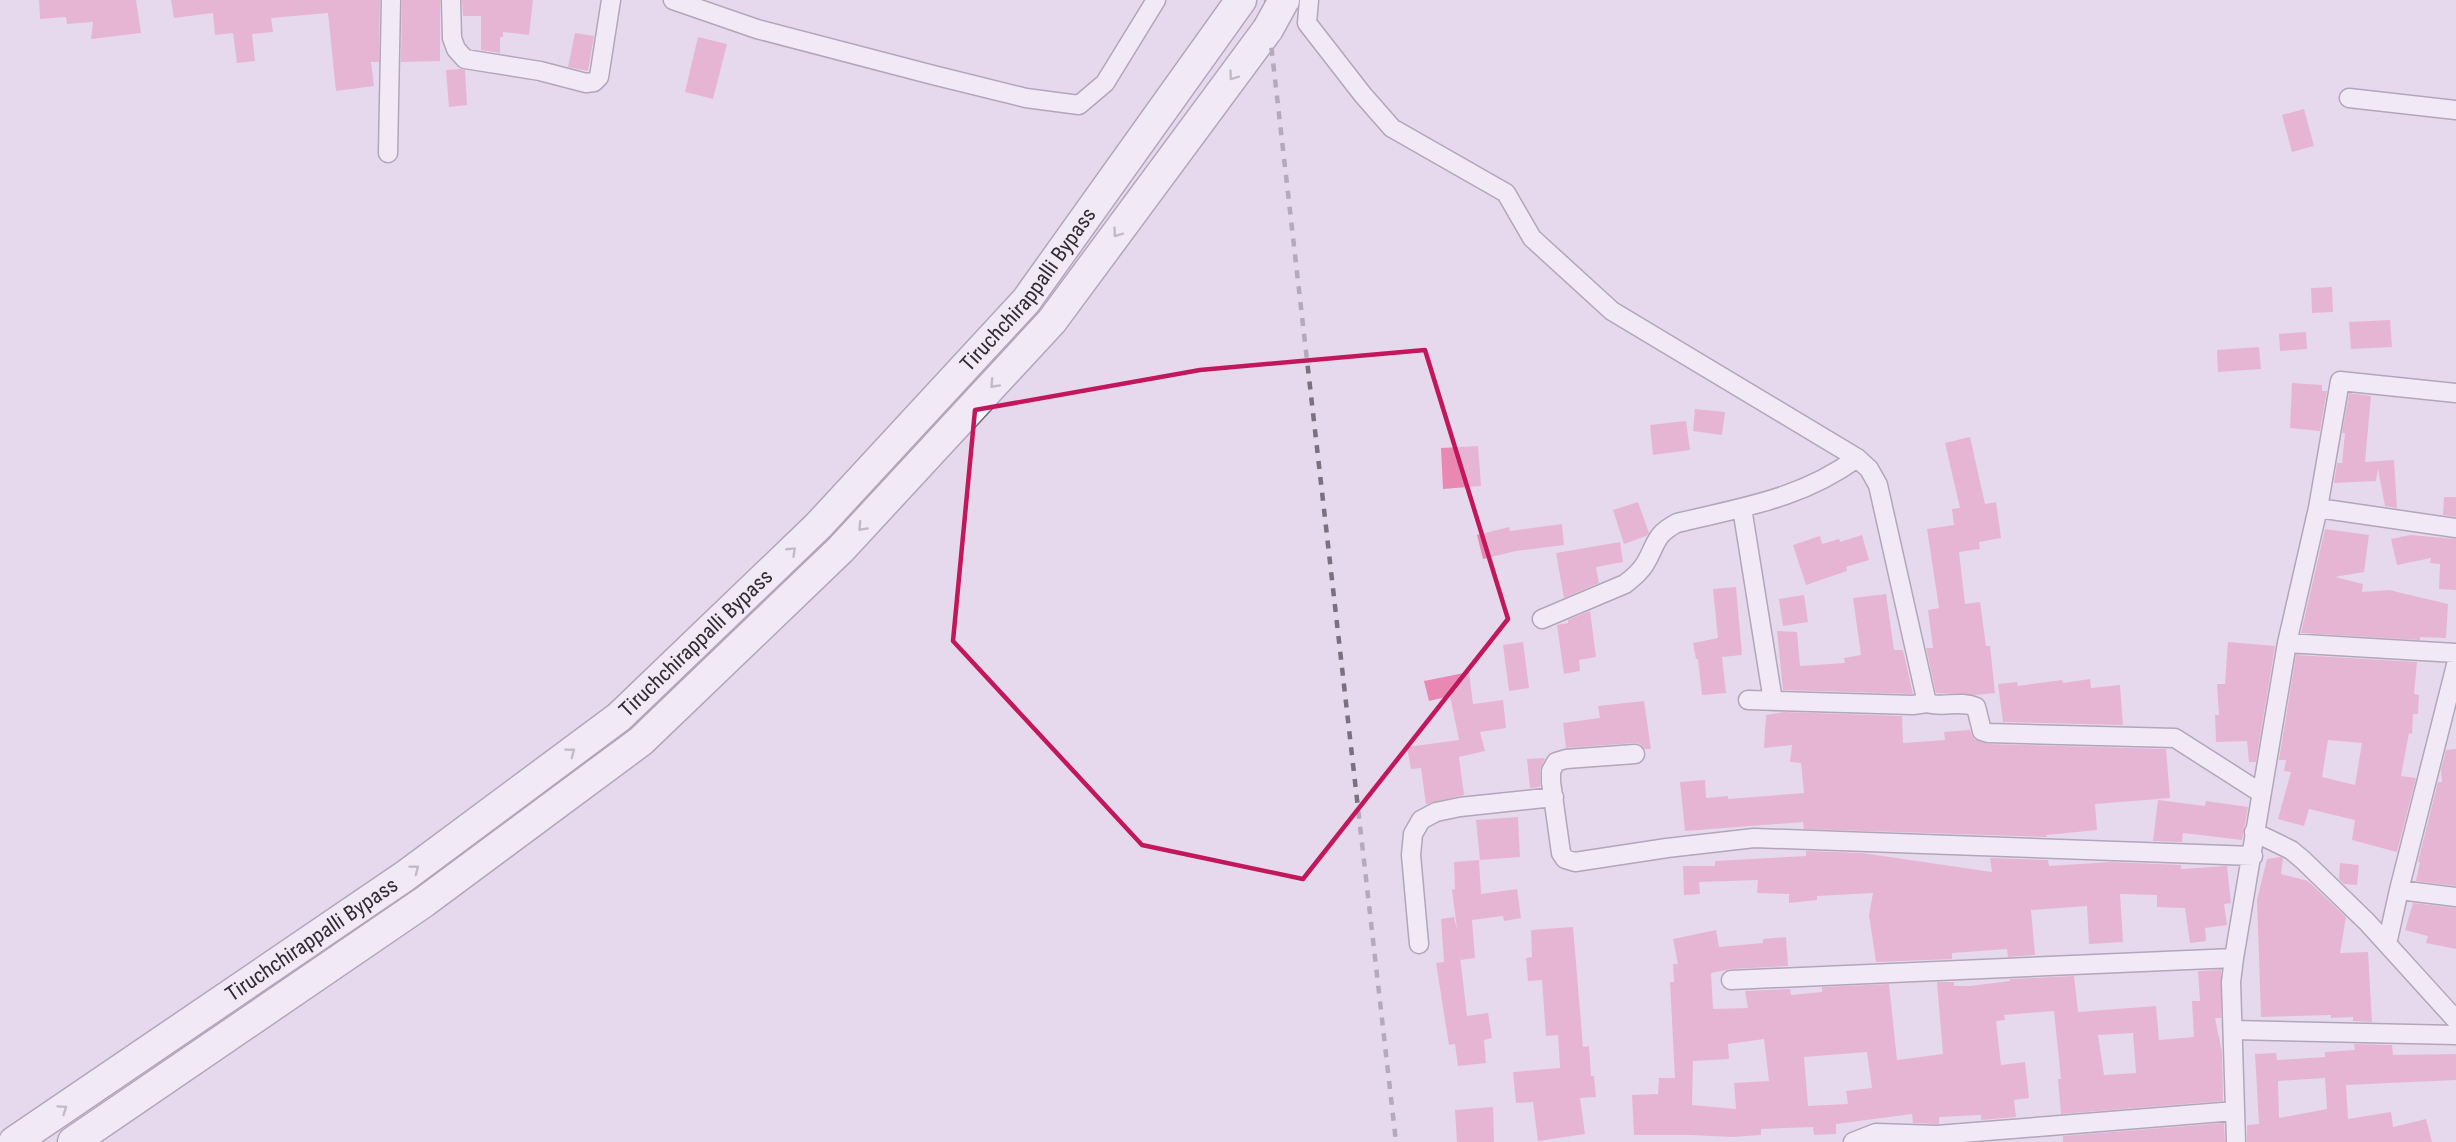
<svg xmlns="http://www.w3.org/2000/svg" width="2456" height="1142" font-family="'Roboto Condensed',sans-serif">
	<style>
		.building { fill: #e989b3; fill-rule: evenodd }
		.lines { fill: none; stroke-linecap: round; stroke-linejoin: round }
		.minor-casing { stroke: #74687b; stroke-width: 21 }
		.trunk-casing { stroke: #74687b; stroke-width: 33 }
		.minor { stroke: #fff; stroke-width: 18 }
		.trunk { stroke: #fff; stroke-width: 30 }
		.rail { stroke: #79717e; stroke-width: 4.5; stroke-dasharray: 8 8; stroke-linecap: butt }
		.trunk-bridge-casing { stroke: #74687b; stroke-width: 33; stroke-linecap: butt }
		.trunk-bridge { stroke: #fff; stroke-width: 30 }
		.oneway { stroke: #98969a }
		.marked { fill: none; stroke: #c2185b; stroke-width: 4.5; stroke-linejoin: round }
		.labels { text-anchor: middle; stroke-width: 4.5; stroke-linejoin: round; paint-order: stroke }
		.street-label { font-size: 21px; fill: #312c34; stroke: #fff }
	</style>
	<rect width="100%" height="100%" fill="#e6d9ee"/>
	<path class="building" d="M39,0H136L141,33L91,39L93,22L67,24L66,17L40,19Z
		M171,0H380L379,62H371L374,86L336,91L328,13L271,18L273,32L252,34L255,61L237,63L233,33L215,35L213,13L174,18Z
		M402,0H440V61L401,62Z
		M462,0H533L529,35L503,32V37H500V53L481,50V16H463Z
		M575,33L594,36L588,71L568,67Z
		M698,37L727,44L713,99L685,92Z
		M461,69L465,70L467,105L449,107L446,70Z
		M2304,109L2314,146L2292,152L2282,115Z
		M2332,287L2333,312L2312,313L2311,288Z
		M2390,320L2392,347L2351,349L2349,322Z
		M2306,332L2307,349L2280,351L2279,334Z
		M2259,347L2261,369L2218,372L2217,350Z
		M2292,383L2322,385V391H2327L2320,431L2290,428Z
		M2349,393L2371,396L2365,462L2394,460L2397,508L2385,506L2378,469L2376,481L2334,483L2337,463H2342L2345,433H2342Z
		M1695,409L1725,412L1722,435L1693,431Z
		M1686,421L1690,450L1653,455L1650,425Z
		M1970,437L1985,504L1996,502L2001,538L1979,542L1980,549L1959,552L1965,604L1980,602L1986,646H1990L1995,693L1975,695L1936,693L1926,648H1933L1928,610L1939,608L1927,529L1954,525L1952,509L1960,508L1945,443Z
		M1478,446L1481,486L1443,489L1441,448Z
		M2444,497H2456V517L2443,515Z
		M1638,502L1649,533L1646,536L1624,544L1613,510Z
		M1562,524L1564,545L1516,551L1483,559L1477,535L1509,527L1510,531Z
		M2325,529L2369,535L2364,572L2335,577L2363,584L2362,592L2389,590L2448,604L2446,638L2420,637V640L2301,633Z
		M1862,535L1869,560L1846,567L1847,571L1806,585L1793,545L1820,536L1822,544L1839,539L1840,542Z
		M2410,535L2456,539V590L2439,589L2440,564L2430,563L2431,558L2397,565L2391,539Z
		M1620,542L1623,562L1596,567L1599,583L1564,598L1556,553Z
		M1736,587L1742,655L1722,657L1726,693L1702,695L1698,659H1696L1693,643L1718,638L1713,589Z
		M1886,594L1894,650H1903L1913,694L1783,690L1777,631L1797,632L1800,666L1845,663L1844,658L1861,655L1853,598Z
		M1804,595L1808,622L1783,626L1779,599Z
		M1590,611L1596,657L1579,660L1580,671L1564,674L1557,625L1568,623V620Z
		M1523,642L1529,688L1509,691L1503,645Z
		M2228,642L2275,646L2256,762H2249L2247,741L2216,742L2215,715H2219L2217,684H2225Z
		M2296,655L2417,662L2414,694L2419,695L2418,714H2413L2412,734L2409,733L2401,776L2416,778L2397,852L2352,840L2355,820L2309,809L2304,826L2278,819L2291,772L2284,771L2286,760H2279ZM2328,740L2362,743L2355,785L2322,777Z
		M1469,672L1473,704L1503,700L1506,728L1480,732L1485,751L1459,757L1464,795L1426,804L1421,768L1411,769L1407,747L1459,740L1450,696L1429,701L1424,681Z
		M2090,679L2091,688L2120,685L2123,725L2003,722L1998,684L2017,682L2018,686L2062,680L2063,683Z
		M1644,701L1651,749H1645L1640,744L1634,743L1566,748L1563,723L1600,718L1598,706Z
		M1784,712L1902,716L1903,743L1945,740L1944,732L1970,730L1974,739L1987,744L2166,749L2170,798L2095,804L2097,830L2046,835L2047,837L1804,829L1803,822L1685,831L1680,782L1705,780L1706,798L1728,796V799L1804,793L1801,763L1790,762L1792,745L1764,748L1766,715Z
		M2456,749V886L2416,881L2420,862H2418L2438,782H2442L2441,770L2446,750Z
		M1545,758L1540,770V787L1530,788L1527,759Z
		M2158,800L2205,806L2206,801L2248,807L2242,840L2183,833L2182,842L2153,841Z
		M1518,817L1520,857L1480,860L1476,820Z
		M1806,851L1862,853L1992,872L1990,858L2048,860L2049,866L2111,862L2181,865V869L2227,866L2231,903L2224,904L2227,925L2205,928L2206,941L2190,943L2185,908L2157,907V895L2120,894L2123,942L2089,944L2087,906L2031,910L2035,955L2008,957L2007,949L1952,953V959L1876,962L1869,915L1873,893L1817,896V900L1789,903V894L1757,893L1758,880L1699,882L1700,894L1684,895L1683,866H1715V861L1806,856Z
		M2280,857L2283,858L2281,874L2308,881L2346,917L2340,953L2368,952L2372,1022L2353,1021V1017L2331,1018V1015L2261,1017L2257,900L2267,859Z
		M1479,860L1481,894L1517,889L1521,918L1504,921L1503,916L1472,920L1475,958L1461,960L1460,956L1467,1016L1488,1013L1492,1038L1484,1040L1486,1063L1458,1066L1455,1044L1449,1045L1436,963L1444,962L1441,919L1454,917L1457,929L1452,890L1455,889L1454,862Z
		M2340,863L2359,865L2357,885L2344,884L2339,879Z
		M2413,903L2456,908V949L2426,943L2428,936L2405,930Z
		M1573,927L1583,1047L1589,1046L1591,1076H1594L1596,1097L1580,1098L1585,1134L1538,1141L1533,1102L1516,1103L1513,1072L1560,1068L1558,1035L1546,1036L1542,980L1528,981L1526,958L1532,957L1531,930Z
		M1716,930L1719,947L1763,943V939L1786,937L1788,966L1731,969L1711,973L1713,1009L1748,1008L1745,991L1790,989L1791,995L1822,992V987L1889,984L1897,1060L1943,1054L1937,982H1954V986H1970L2010,981V979L2074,976L2078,1012L2156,1006L2159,1040L2194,1037L2192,1001H2200L2198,971L2221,970V1018H2215L2222,1052L2223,1101L2061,1114L2058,1079H2061L2054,1011L2004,1015L2005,1020L1996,1021L2001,1065L2025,1062L2029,1098L2014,1100L2016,1117L1981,1120V1115L1939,1117V1124H1937L1913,1123L1912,1114L1836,1124V1134L1814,1135L1813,1127L1761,1129V1135L1731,1137L1691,1135H1634L1632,1095L1658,1094L1659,1078H1675L1670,982H1674L1673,964H1678L1673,939ZM2133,1033L2136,1073L2104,1075L2098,1035ZM1764,1039L1769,1081L1734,1083L1736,1109L1692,1105L1693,1061L1729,1059L1728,1044ZM1867,1052L1872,1088L1846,1091L1848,1104L1808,1106L1804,1057Z
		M2354,1044L2392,1045L2393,1055L2456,1054V1080L2346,1085L2348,1119L2391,1112L2393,1127L2426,1119L2432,1142H2247V1125L2259,1124L2255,1054L2276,1053L2277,1060L2325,1057V1052L2355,1050ZM2325,1078L2327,1109L2279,1118L2278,1081Z
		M1493,1107L1494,1142H1457L1455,1110Z
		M2224,1123L2225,1142H2063V1136Z"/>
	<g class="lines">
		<g class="minor-casing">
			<path id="minor" d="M451,0L452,38L456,49L465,59L540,71L586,83L594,82L599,77L611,0
				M673,0L757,29L933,75L1026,98L1079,105L1105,83L1156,0
				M1309,0L1307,23L1363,95L1392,128L1506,193L1532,238L1612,311L1857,458L1869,469L1878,485L1927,703C1943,708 1961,700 1976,707L1982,731L1988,733L2175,738L2261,793
				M2349,98L2456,110
				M388,153L391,0
				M1742,508L1773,701
				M2318,508L2456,528
				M1542,619L1625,584C1633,578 1640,572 1645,564C1657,544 1654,535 1677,523C1743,507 1801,499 1857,458
				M2287,643L2456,653
				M1748,700L1913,705L1927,703
				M1635,754L1566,759L1556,762L1551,771V782L1561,853L1565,859L1575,862L1667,848L1754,838L2253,856
				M2254,832L2291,850L2303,860L2367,922L2456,1020
				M2399,890L2456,897
				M1419,944L1411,855L1413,834L1421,820L1436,812L1460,807L1554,797
				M2387,944L2399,890L2456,665
				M1731,980L2234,958
				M2233,1030L2456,1035
				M1853,1142L1876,1133L1937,1135L2235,1111
				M2236,1142L2231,982L2234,958L2287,643L2318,508L2340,381L2456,393"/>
		</g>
		<g class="trunk-casing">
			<g id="trunk">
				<path id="s1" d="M14,1142L405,876L619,717L818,526L1026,301L1241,0"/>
				<path d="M73,1142L424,902L641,741L841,549L1052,321L1268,29"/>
			</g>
		</g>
		<use href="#minor" class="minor"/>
		<use href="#trunk" class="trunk"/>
		<path class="rail" d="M1266,0L1396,1142"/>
		<g class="trunk-bridge-casing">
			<path id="trunk-bridge" d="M1268,29L1284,0"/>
		</g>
		<use href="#trunk-bridge" class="trunk-bridge"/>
	</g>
	<defs><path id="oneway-chevron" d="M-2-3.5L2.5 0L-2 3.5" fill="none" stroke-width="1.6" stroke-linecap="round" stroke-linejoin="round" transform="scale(1.5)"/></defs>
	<g class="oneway">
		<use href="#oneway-chevron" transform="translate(1233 76) rotate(126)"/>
		<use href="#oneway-chevron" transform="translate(1117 233) rotate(126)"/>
		<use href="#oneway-chevron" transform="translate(994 384) rotate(133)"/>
		<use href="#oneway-chevron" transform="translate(862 527) rotate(133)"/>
		<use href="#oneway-chevron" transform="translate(792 551) rotate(-44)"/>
		<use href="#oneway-chevron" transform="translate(571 752) rotate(-37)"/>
		<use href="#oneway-chevron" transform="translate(415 869) rotate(-37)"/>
		<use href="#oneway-chevron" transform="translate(63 1109) rotate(-34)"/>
	</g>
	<path d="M0 0H2456V1142H0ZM1425,350L1508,619L1303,879L1142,845L953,641L975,410L1200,370Z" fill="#e6d9ee" fill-opacity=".55" fill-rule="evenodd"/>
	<path class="marked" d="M1425,350L1508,619L1303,879L1142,845L953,641L975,410L1200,370Z"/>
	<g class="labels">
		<g class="street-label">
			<text dy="7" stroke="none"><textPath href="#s1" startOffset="1332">Tiruchchirappalli Bypass</textPath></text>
			<text dy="7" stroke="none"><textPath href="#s1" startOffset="846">Tiruchchirappalli Bypass</textPath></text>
			<text dy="7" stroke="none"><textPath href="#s1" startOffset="360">Tiruchchirappalli Bypass</textPath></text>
		</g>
	</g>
</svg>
